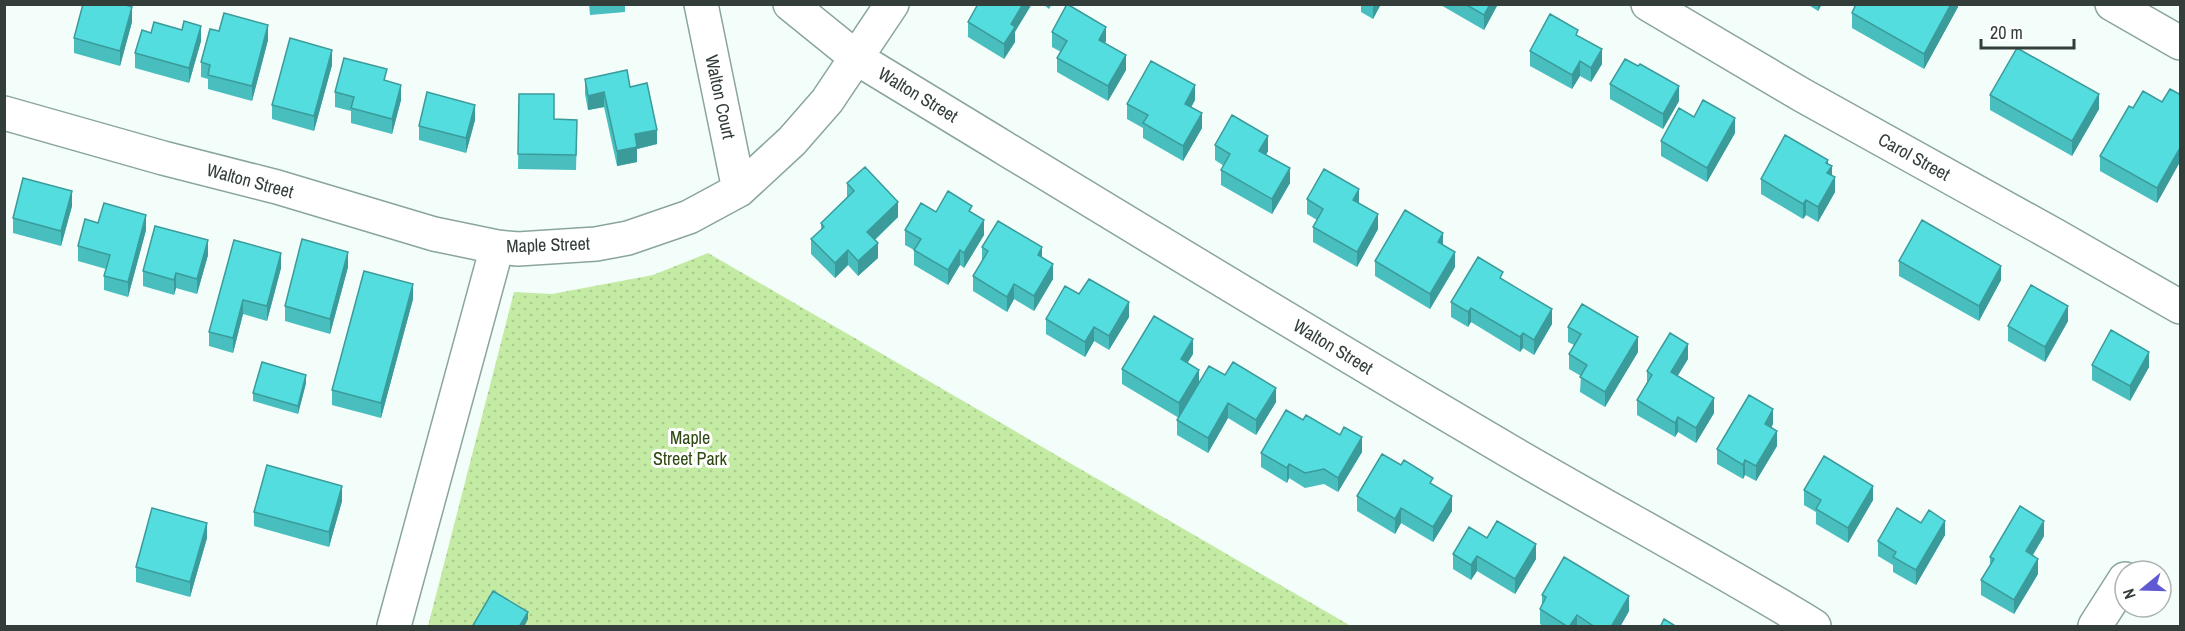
<svg xmlns="http://www.w3.org/2000/svg" width="2185" height="631" font-family="'Archivo Narrow',sans-serif">
	<style>
		.park { fill: url(#park-dots) }
		.lines { fill: none; stroke-linecap: round; stroke-linejoin: round }
		.minor-casing { stroke: #8aa59c; stroke-width: 36 }
		.minor { stroke: #fff; stroke-width: 33 }
		.wall { fill: #48bebf }
		.shaded-wall { fill: #3b9b9b }
		.building { fill: #54ddde; stroke: #3b9b9b; stroke-width: 1.5 }
		.labels { text-anchor: middle; stroke-width: 6; stroke-linejoin: round; paint-order: stroke }
		.street-label { font-size: 18px; fill: #333e3a; stroke: #fff }
		.park-label { font-size: 18px; fill: #2d4810; stroke: #fff }
	</style>
	<defs>
		<pattern id="park-dots" width="8" height="8" patternUnits="userSpaceOnUse" patternTransform="scale(1.5)"><rect width="8" height="8" fill="#c3eba3"/><path d="M2 2h.1M6 6h.1" fill="none" stroke="#a8cb8d" stroke-width="1.8" stroke-linecap="round"/></pattern>
	</defs>
	<rect width="100%" height="100%" fill="#f3fefa"/>
	<path class="park" d="M708,253L1351,626H428L514,292L552,294L653,275Z"/>
	<g class="lines">
		<g class="minor-casing">
			<path id="minor" d="M701,4L739,190
				M790,4L858,59C1074,190 1290,323 1509,451C1610,510 1714,565 1814,626
				M1648,4L1802,95L2056,236L2180,307
				M2112,4L2180,43
				M4,113L163,158L277,187L434,234L497,247L518,249L596,244L628,238L689,217L739,190L792,141L827,101L892,4
				M394,626L497,247
				M2095,626L2125,579"/>
		</g>
		<use href="#minor" class="minor"/>
	</g>
	<path class="wall" d="M589,4H625V12L590,15Z
		M1043,4H1052L1049,9Z
		M1361,4H1381L1373,19L1361,12Z
		M1439,4H1498L1484,30Z
		M1807,4H1822L1818,11Z
		M1958,4V7L1924,69L1852,28V13Z
		M132,22L120,66L74,53V38Z
		M968,22L1015,32V42L1004,59L968,37Z
		M182,30L201,41L189,83L135,68V53L151,33Z
		M219,31L268,40L252,101L208,89V79L201,77V62Z
		M1052,32L1106,41L1105,43L1126,70L1108,101L1057,72V58L1061,52L1052,47Z
		M1578,36L1602,64L1591,82L1580,76L1572,89L1530,66V51Z
		M332,65L314,131L272,119V105Z
		M1638,66L1679,101L1663,129L1610,99V84Z
		M585,79L630,87L657,144L637,149V162L617,166L604,107L588,110L585,94Z
		M387,81L401,100L392,134L351,123V111L335,107V92Z
		M519,94L577,135L576,170L518,169Z
		M1990,95L2099,109L2072,156L1990,110Z
		M2181,95V160L2157,203L2100,171V156L2133,108L2162,102Z
		M1195,100L1191,107L1202,128L1183,161L1143,138V128L1127,119V104Z
		M475,120L466,153L419,140V126Z
		M1735,133L1707,182L1661,156V141Z
		M1215,145L1268,151L1266,155L1290,183L1272,214L1221,185V170L1224,166L1215,160Z
		M1828,164L1835,192L1818,222L1806,215L1803,219L1761,194V179Z
		M847,183L898,217L875,240L878,258L858,276L848,265L835,278L811,254V239L821,230V223L847,197Z
		M2181,197V215L2179,214V199Z
		M1307,199L1359,203L1378,229L1357,267L1313,242V227L1317,220L1307,214Z
		M72,206L61,246L13,233V218Z
		M936,212L972,213L984,235L964,268L960,265L948,285L914,265V250L905,245V230Z
		M98,223L146,230L128,297L104,290V276L106,269L78,261V246Z
		M234,240L281,268L267,321L243,314L233,353L209,346V332Z
		M1443,245L1455,267L1430,309L1375,276V261Z
		M982,247L1042,257L1053,279L1034,311L1014,299L1007,312L973,291V276L982,262Z
		M208,255L197,294L176,288L174,295L143,286V271Z
		M1899,261L2001,280L1979,321L1899,276Z
		M348,267L330,334L285,321V306Z
		M1503,280L1552,324L1534,355L1523,348L1520,352L1471,322L1468,327L1451,317V302Z
		M1079,294L1129,317L1109,350L1094,341L1085,357L1046,334V319Z
		M413,299L381,418L332,405V390Z
		M2068,321L2045,362L2008,341V326Z
		M1568,327L1638,352L1605,407L1580,392L1581,376L1569,369V354L1574,345L1568,342Z
		M1193,354L1187,363L1199,384L1276,402L1256,435L1228,418L1208,453L1177,435V420L1179,418L1122,384V369Z
		M1688,359L1677,376L1714,413L1696,443L1678,432L1675,437L1637,415V400L1647,383V371Z
		M2092,365L2149,367L2130,401L2092,380Z
		M306,383L298,414L253,401V393Z
		M1303,420L1362,452L1338,492L1324,484L1305,488L1289,478L1287,483L1261,467V453Z
		M1773,424L1771,428L1777,446L1756,481L1745,475L1743,479L1717,464V449Z
		M1433,485L1452,511L1433,542L1401,523L1395,534L1357,511V496Z
		M1804,490L1873,500L1848,543L1816,524V512L1804,505Z
		M342,501L329,547L254,526V512Z
		M1921,523L1945,535L1916,585L1893,572V565L1878,556V541Z
		M2044,536L2033,555L2038,574L2014,614L1981,595V580L1990,566V557Z
		M207,538L190,597L136,582V567Z
		M1487,538L1536,559L1515,594L1477,571L1471,580L1453,569V554Z
		M1542,595L1629,611L1620,627H1544L1540,624V609L1542,606Z"/>
	<path class="shaded-wall" d="M1023,4H1032L1015,32V42L1004,59V44L1011,24Z
		M1373,4H1381L1373,19Z
		M1490,4H1498L1484,30V15Z
		M1818,4H1822L1818,11Z
		M1951,4H1958V7L1924,69V54Z
		M132,7V22L120,66V51Z
		M268,25V40L252,101V86Z
		M201,26V41L189,83V68Z
		M1106,27V41L1099,54V40Z
		M1602,49V64L1591,82V68Z
		M332,50V65L314,131V116Z
		M1126,55V70L1108,101V86Z
		M1580,61V76L1572,89V75Z
		M401,85V100L392,134V119Z
		M1195,85V100L1185,119V104Z
		M1679,86V101L1663,129V114Z
		M604,92V107L588,110V96Z
		M2099,94V109L2072,156V141Z
		M475,105V120L466,153V138Z
		M1202,113V128L1183,161V146Z
		M1735,118V133L1707,182V168Z
		M657,130V144L637,149V162L617,166V151L635,134Z
		M1268,136V151L1259,166V151Z
		M2181,146V160L2157,203V188Z
		M1828,160V171L1832,166V181L1827,187L1826,163Z
		M1290,168V183L1272,214V199Z
		M1835,177V192L1818,222V207Z
		M1359,189V204L1353,200Z
		M72,191V206L61,246V231Z
		M1806,200V215L1803,219V204Z
		M898,202V217L867,247V232Z
		M1378,214V229L1357,267V252Z
		M146,215V230L128,297V282Z
		M984,220V235L964,268V253Z
		M1443,233V248L1438,242Z
		M208,240V255L197,294V279Z
		M878,243V258L858,276V261Z
		M1042,247V262L1038,255Z
		M848,250V265L835,278V263Z
		M960,250V265L948,285V270Z
		M348,252V267L330,334V319Z
		M1455,252V267L1430,309V294Z
		M281,253V268L267,321V306Z
		M1053,264V279L1034,311V296Z
		M2001,266V280L1979,321V306Z
		M176,273V288L174,295V280Z
		M413,284V299L381,418V403Z
		M1014,284V299L1007,312V297Z
		M243,300V314L233,353V338Z
		M1129,302V317L1109,350V336Z
		M2068,306V321L2045,362V347Z
		M1471,308V322L1468,327V312Z
		M1552,309V324L1534,355V340Z
		M1094,327V341L1085,357V342Z
		M1523,333V348L1520,352V337Z
		M1638,337V352L1605,407V392Z
		M1193,339V354L1181,374V359Z
		M1688,344V359L1671,387V372Z
		M2149,352V367L2130,401V386Z
		M1199,370V385L1179,418V403Z
		M306,375V383L298,414V406Z
		M1276,388V402L1256,435V420Z
		M1714,398V413L1696,443V428Z
		M1228,403V418L1208,453V438Z
		M1773,409V424L1765,439V424Z
		M1678,417V432L1675,437V423Z
		M1777,431V446L1756,481V466Z
		M1362,437V452L1338,492V478Z
		M1745,460V475L1743,479V465Z
		M1289,464V478L1287,483V468Z
		M342,486V501L329,547V532Z
		M1873,486V500L1848,543V528Z
		M1452,496V511L1433,542V527Z
		M1401,508V523L1395,534V519Z
		M1945,521V535L1916,585V570Z
		M2044,521V536L2026,566V551Z
		M207,523V538L190,597V582Z
		M1536,544V559L1515,594V579Z
		M1477,556V571L1471,580V565Z
		M2038,559V574L2014,614V600Z
		M1629,596V611L1620,627H1611Z
		M528,612V619L524,627H519Z
		M1577,615V627H1569Z"/>
	<path class="building" d="M83,4H123L132,7L120,51L74,38Z
		M978,4H1023L1011,24L1015,27L1004,44L968,22Z
		M1067,4L1106,27L1099,40L1126,55L1108,86L1057,58L1067,41L1052,32Z
		M1465,4H1490L1484,15Z
		M1856,4H1951L1924,54L1852,13Z
		M224,13L268,25L252,86L208,75L210,65L201,62L210,29L219,31Z
		M1550,14L1578,30L1576,35L1602,49L1591,68L1580,61L1572,75L1530,51Z
		M184,21L201,26L189,68L135,53L142,30L151,33L154,22L182,30Z
		M290,38L332,50L314,116L272,105Z
		M2017,48L2099,94L2072,141L1990,95Z
		M344,58L387,69L384,80L401,85L392,119L351,108L354,97L335,92Z
		M1625,59L1638,66L1640,64L1679,86L1663,114L1610,84Z
		M1151,61L1195,85L1185,104L1202,113L1183,146L1143,123L1148,115L1127,104Z
		M627,70L630,87L647,83L657,130L635,134L637,147L617,151L604,92L588,96L585,79Z
		M2170,89L2181,95V146L2157,188L2100,156L2129,106L2133,108L2143,91L2162,102Z
		M427,92L475,105L466,138L419,126Z
		M519,94H554V119L577,120L576,155L518,154Z
		M1703,100L1735,118L1707,168L1661,141L1679,108L1694,117Z
		M1232,115L1268,136L1259,151L1290,168L1272,199L1221,170L1230,154L1215,145Z
		M1785,135L1828,160L1826,163L1832,166L1827,173L1835,177L1818,207L1806,200L1803,204L1761,179Z
		M865,167L898,202L867,232L878,243L858,261L848,250L835,263L811,239L824,227L821,223L854,191L847,183Z
		M1324,169L1359,189L1353,200L1378,214L1357,252L1313,227L1323,209L1307,199Z
		M23,178L72,191L61,231L13,218Z
		M948,191L972,206L969,211L984,220L964,253L960,250L948,270L914,250L921,239L905,230L921,203L936,212Z
		M104,203L146,215L128,282L104,276L110,255L78,246L85,219L98,223Z
		M1405,210L1443,233L1438,242L1455,252L1430,294L1375,261Z
		M1922,220L2001,266L1979,306L1899,261Z
		M998,221L1042,247L1038,255L1053,264L1034,296L1014,284L1007,297L973,276L988,251L982,247Z
		M155,226L208,240L197,279L176,273L174,280L143,271Z
		M302,239L348,252L330,319L285,306Z
		M234,240L281,253L267,306L243,300L233,338L209,332Z
		M1478,257L1503,272L1500,278L1552,309L1534,340L1523,333L1520,337L1471,308L1468,312L1451,302Z
		M364,271L413,284L381,403L332,390Z
		M1089,279L1129,302L1109,336L1094,327L1085,342L1046,319L1065,286L1079,294Z
		M2031,285L2068,306L2045,347L2008,326Z
		M1582,304L1638,337L1605,392L1580,377L1587,365L1569,354L1581,334L1568,327Z
		M1154,316L1193,339L1181,359L1199,370L1179,403L1122,369Z
		M2111,330L2149,352L2130,386L2092,365Z
		M1670,333L1688,344L1671,372L1714,398L1696,428L1678,417L1675,423L1637,400L1652,375L1647,371Z
		M262,362L306,375L298,406L253,393Z
		M1233,362L1276,388L1256,420L1228,403L1208,438L1177,420L1209,366L1225,375Z
		M1749,395L1773,409L1765,424L1777,431L1756,466L1745,460L1743,465L1717,449Z
		M1286,410L1303,420L1306,415L1340,435L1344,427L1362,437L1338,478L1324,469L1305,473L1289,464L1287,468L1261,453Z
		M1382,454L1401,465L1404,460L1433,478L1430,483L1452,496L1433,527L1401,508L1395,519L1357,496Z
		M1824,456L1873,486L1848,528L1816,509L1821,500L1804,490Z
		M267,465L342,486L329,532L254,512Z
		M2020,506L2044,521L2026,551L2038,559L2014,600L1981,580L1994,559L1990,557Z
		M152,508L207,523L190,582L136,567Z
		M1897,508L1921,523L1929,510L1945,521L1916,570L1893,557L1896,552L1878,541Z
		M1497,521L1536,544L1515,579L1477,556L1471,565L1453,554L1469,527L1487,538Z
		M1564,557L1629,596L1611,627H1595L1577,615L1569,627H1568L1540,609L1546,597L1542,595Z
		M493,591L528,612L519,627H472Z
		M1664,619L1677,627H1660Z"/>
	<g class="labels">
		<g class="street-label">
			<text transform="translate(918 95) rotate(31)" y="6">Walton Street</text>
			<text transform="translate(720 97) rotate(78)" y="6">Walton Court</text>
			<text transform="translate(1914 157) rotate(29)" y="6">Carol Street</text>
			<text transform="translate(250 181) rotate(15)" y="6">Walton Street</text>
			<text transform="translate(548 245) rotate(-2)" y="6">Maple Street</text>
			<text transform="translate(1333 347) rotate(31)" y="6">Walton Street</text>
		</g>
		<g class="park-label">
			<text x="690" y="444">Maple<tspan x="690" dy="21">Street Park</tspan></text>
		</g>
	</g>
	<rect width="2185" height="631" fill="none" stroke="#333e3a" stroke-width="12"/>
	<g transform="translate(2143 589) rotate(251)"><circle r="28" fill="#ffffff" stroke="#adb2b0" stroke-width="1.5"/>
	<path d="M0-4.5L10 22L0 15L-10 22Z" fill="#5f5ad2"/>
	<text y="-9" font-size="16" font-weight="bold" text-anchor="middle" fill="#333e3a">N</text>
	</g>
	<path d="M1981 39v9h93v-9" fill="none" stroke="#333e3a" stroke-width="3"/>
	<text x="1990" y="39" font-size="18" fill="#333e3a" stroke="#ffffff" stroke-width="4.5" paint-order="stroke">20 m</text>
</svg>
